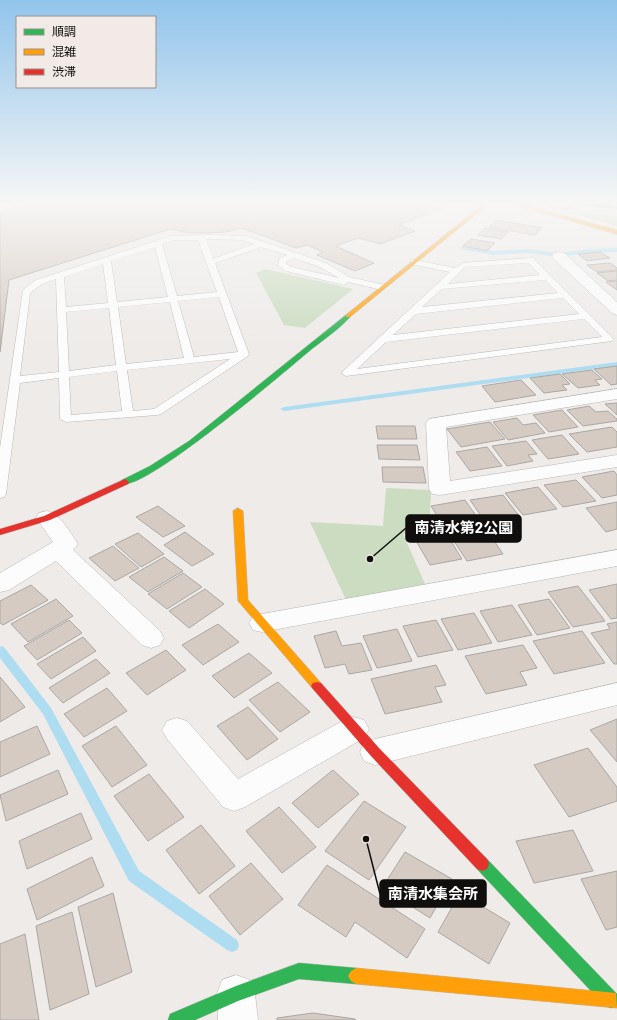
<svg xmlns="http://www.w3.org/2000/svg" width="617" height="1020" font-family="Barlow,'Noto Sans JP',sans-serif">
	<style>
		.green { fill: #cbdcc1 }
		.lines { fill: none; stroke-linecap: round; stroke-linejoin: round }
		.stream { fill: #aedcf0; fill-rule: evenodd }
		.building { fill: #d6cbc2; stroke: #a9a7a5 }
		.lane-casing { stroke: #bab8b6; stroke-width: 1 }
		.street-casing { stroke: #bab8b6; stroke-width: 1 }
		.fast-casing { stroke: #bab8b6; stroke-width: 1 }
		.slow-casing { stroke: #bab8b6; stroke-width: 1 }
		.jam-casing { stroke: #bab8b6; stroke-width: 1 }
		.lane { fill: #fcfcfc; fill-rule: evenodd }
		.street { fill: #fcfcfc; fill-rule: evenodd }
		.fast { fill: #30b455; fill-rule: evenodd }
		.slow { fill: #ff9f0a; fill-rule: evenodd }
		.jam { fill: #e5322d; fill-rule: evenodd }
		.leader { fill: none; stroke: #110f0e; stroke-width: 1.5 }
		.callout-dot { fill: #110f0e; stroke: #f1eae6; stroke-width: 1.5 }
		.callout { fill: #110f0e; stroke: #110f0e; stroke-width: 1.5 }
		.callout-label { font-size: 15px; text-anchor: middle; font-weight: bold; fill: #fff }
	</style>
	<rect width="100%" height="100%" fill="#eeebe9"/>
	<path class="green" d="M573,211L617,216V226L570,213Z
		M265,269L353,289L305,328L284,325L256,273Z
		M386,488L431,490L429,531L403,534L425,584L346,600L310,522L383,526Z"/>
	<g class="lines">
		<path class="stream" d="M463,246L493,251L529,249L558,253L589,249L617,248V252L589,253L558,257L529,253L493,255L461,249V247Z
			M617,362V366L284,411L280,409L284,407Z
			M0,646L4,647L51,708L139,871L237,940L239,945L237,950L232,952L227,950L129,881L43,714L0,658Z"/>
	</g>
	<path class="building" d="M35,202H424L442,208L399,225L415,231L380,244L359,238L335,246L374,263L355,271L317,255L323,252L307,245L296,248L242,228L226,232L206,233H189L170,229L9,280L0,352V211Z
		M530,202H541L573,207L563,210Z
		M497,220L542,228L535,235L489,227Z
		M485,228L508,232L501,239L478,235Z
		M471,239L495,243L487,251L463,246Z
		M600,252L610,258L587,261L578,254Z
		M610,263L617,268V270L597,272L587,265Z
		M617,271V280L608,281L597,273Z
		M617,281V290L606,282Z
		M617,366V384L611,385L594,369Z
		M592,370L602,379L595,380L600,385L578,388L562,374Z
		M560,374L570,384L562,385L567,390L544,393L530,378Z
		M521,380L536,395L495,402L482,386Z
		M617,403V415L605,404Z
		M589,406L596,412L608,411L617,419V421L583,426L567,410Z
		M562,410L578,427L549,432L533,415Z
		M517,418L523,425L536,423L545,433L508,440L493,422Z
		M490,422L505,439L461,447L447,429Z
		M376,426H415L417,439H378Z
		M612,427L617,432V447L587,452L569,434Z
		M562,435L579,454L548,459L532,440Z
		M526,441L537,454L528,455L533,461L507,466L492,446Z
		M377,445H417L420,460L379,459Z
		M487,447L502,466L470,471L456,452Z
		M382,467H423L426,483L383,482Z
		M614,471L617,475V495L602,498L582,477Z
		M576,480L596,501L563,507L544,485Z
		M538,487L557,509L523,515L505,493Z
		M503,495L520,517L486,523L470,500Z
		M465,500L481,523L446,530L431,506Z
		M617,502V529L606,532L586,508Z
		M158,506L185,526L163,537L136,517Z
		M486,529L503,554L467,561L450,535Z
		M185,532L214,554L192,566L164,545Z
		M138,533L164,554L141,567L115,544Z
		M446,533L462,559L430,565L415,539Z
		M113,546L139,568L115,581L89,558Z
		M164,557L183,571L148,592L129,577Z
		M183,573L202,587L167,609L148,594Z
		M617,584V618L611,619L589,590Z
		M31,585L48,600L3,625L0,623V601Z
		M578,586L605,621L573,627L548,592Z
		M205,589L224,604L189,628L169,611Z
		M56,599L73,616L28,642L11,624Z
		M549,599L570,628L537,635L518,605Z
		M512,605L532,635L498,642L480,611Z
		M474,613L492,643L458,650L441,619Z
		M69,620L82,633L37,660L24,646Z
		M436,620L453,650L418,657L403,626Z
		M617,622V664H614L591,633L610,629L607,624Z
		M218,624L239,642L203,665L182,645Z
		M397,629L412,661L377,668L363,636Z
		M336,631L342,646L361,643L372,670L349,674L345,664L325,668L314,636Z
		M582,631L605,663L554,674L533,641Z
		M83,637L96,651L51,679L37,664Z
		M523,645L537,668L520,672L527,685L486,694L465,656Z
		M166,650L186,670L147,695L126,673Z
		M249,653L272,673L234,698L212,676Z
		M96,659L110,673L63,703L49,688Z
		M436,665L446,685L435,687L442,702L385,714L371,679Z
		M0,677L25,707L0,722Z
		M278,682L310,712L280,732L249,700Z
		M107,688L127,711L84,737L64,714Z
		M248,707L278,739L247,760L217,726Z
		M617,719V762L590,730Z
		M37,726L50,754L0,777V742Z
		M116,726L147,765L112,787L82,746Z
		M588,748L617,787V801L569,817L534,765Z
		M58,770L68,794L6,821L0,795Z
		M333,770L359,794L318,828L292,803Z
		M149,774L184,817L148,841L114,796Z
		M364,801L406,827L369,880L325,851Z
		M279,807L316,847L282,873L246,831Z
		M81,813L92,839L27,869L19,841Z
		M201,825L235,866L199,894L166,850Z
		M573,830L593,871L534,883L516,841Z
		M405,852L452,879L430,918L382,888Z
		M92,857L104,886L37,920L27,889Z
		M251,863L283,899L240,935L209,896Z
		M327,865L425,929L407,958L355,922L346,937L298,905Z
		M617,871V927L606,930L581,879Z
		M113,893L132,972L96,987L78,907Z
		M460,893L510,923L489,964L438,932Z
		M72,912L89,994L50,1010L36,926Z
		M25,934L39,1020H0V944Z
		M313,1013L355,1019L356,1020H277V1018Z"/>
	<g class="lines">
		<g class="lane-casing">
			<path id="lane" d="M0,202H12L0,206Z
				M213,235L246,236L326,263L349,277L385,285L386,287L382,290L348,282L344,285L286,271L278,265L280,258L287,255L261,247L215,263L249,354L248,356L161,414L157,415L66,422L60,419L59,378L20,383L6,494L4,497L0,498V448L23,290L36,280L171,236ZM206,239L242,240L254,244L213,259ZM175,240H198L217,292L177,296L162,244ZM155,247L168,297L117,302L111,261ZM294,258L320,267L339,278L292,267L286,264L287,261ZM103,264L108,303L66,307L64,277ZM56,279L59,372L20,376L30,293L42,284ZM219,297L238,352L194,357L178,301ZM170,302L184,358L126,364L118,307ZM109,308L116,365L69,371L66,312ZM230,359L154,409L133,411L127,370ZM117,371L122,411L71,415L69,377Z
				M530,258H533L614,339L612,341L346,376L341,373L450,272L411,264V260H414L455,268L463,263ZM528,263L540,275L448,284L465,267ZM545,280L558,293L422,307L442,289ZM563,298L579,314L393,335L416,314ZM584,319L602,337L357,369L386,342Z"/>
		</g>
		<g class="street-casing">
			<path id="street" d="M559,252L564,253L617,302V315L612,313L554,259L552,256L554,253Z
				M617,389V399L446,427L450,481L617,455V467L440,495L432,494L429,489L426,423L429,419Z
				M47,511C61,515 70,532 78,544L73,550L160,631L164,638L160,645L151,648L142,645L56,561L9,590L0,592V573L53,542L36,518L39,513Z
				M617,550V566L262,632L253,630L249,623L253,616L262,614Z
				M617,683V705L375,765L364,761L360,752L364,743L375,739Z
				M354,717L364,720L369,729L364,738L245,807L234,811L223,807L167,739L162,730L167,721L177,718L187,721L238,779L344,720Z
				M236,975L250,980L255,994L258,1020H218L217,994L222,980Z"/>
		</g>
		<g class="fast-casing">
			<path id="fast" d="M562,202H576L617,207V209L564,203Z
				M346,315L351,316C339,330 321,341 307,353C282,374 146,490 122,484L121,482L122,480L150,466L189,441Z
				M482,857L487,859L617,994V1006L611,1008L605,1006L477,869L475,864L477,859Z
				M299,963L356,968L361,971L364,976L361,981L356,984L299,979L238,1001L195,1020H168L170,1014L236,986Z"/>
		</g>
		<g class="slow-casing">
			<path id="slow" d="M486,202H491L350,317H346V315Z
				M506,202H513L617,230V234Z
				M238,508L243,511L248,600L321,683L323,686L321,689L317,690L313,689L238,601L233,511Z
				M356,968L616,993L617,1008L356,984L351,981L348,976L351,971Z"/>
		</g>
		<g class="jam-casing">
			<path id="jam" d="M125,479L129,482L128,484L50,520L0,535V529L44,516Z
				M317,682L321,683L379,748L487,859L489,864L487,869L482,871L477,869L371,756L313,689L311,686L313,683Z"/>
		</g>
		<use href="#lane" class="lane"/>
		<use href="#street" class="street"/>
		<use href="#fast" class="fast"/>
		<use href="#slow" class="slow"/>
		<use href="#jam" class="jam"/>
	</g>
	<linearGradient id="sky" x2="0" y2="1"><stop stop-color="#91c4eb"/><stop offset="0.59" stop-color="#f7f6f5"/><stop offset="1" stop-color="#f7f6f5" stop-opacity="0"/></linearGradient>
	<rect width="617" height="345" fill="url(#sky)"/>
	<path class="leader" d="M370 559L406 528M366 839L380 894"/>
	<g class="callout-dot">
		<circle cx="370" cy="559" r="4"/>
		<circle cx="366" cy="839" r="4"/>
	</g>
	<g class="callout">
		<rect x="406" y="515" width="115" height="27" rx="4"/>
		<rect x="380" y="880" width="106" height="27" rx="4"/>
	</g>
	<g class="callout-label">
		<text x="464" y="533">南清水第2公園</text>
		<text x="433" y="899">南清水集会所</text>
	</g>
	<rect x="16" y="16" width="140" height="72" fill="#f1eae6" stroke="#979290"/>
	<rect x="24" y="29" width="20" height="6" fill="#30b455" stroke="#979290"/>
	<text x="52" y="36" font-size="12" fill="#110f0e">順調</text>
	<rect x="24" y="49" width="20" height="6" fill="#ff9f0a" stroke="#979290"/>
	<text x="52" y="56" font-size="12" fill="#110f0e">混雑</text>
	<rect x="24" y="69" width="20" height="6" fill="#e5322d" stroke="#979290"/>
	<text x="52" y="76" font-size="12" fill="#110f0e">渋滞</text>
</svg>
